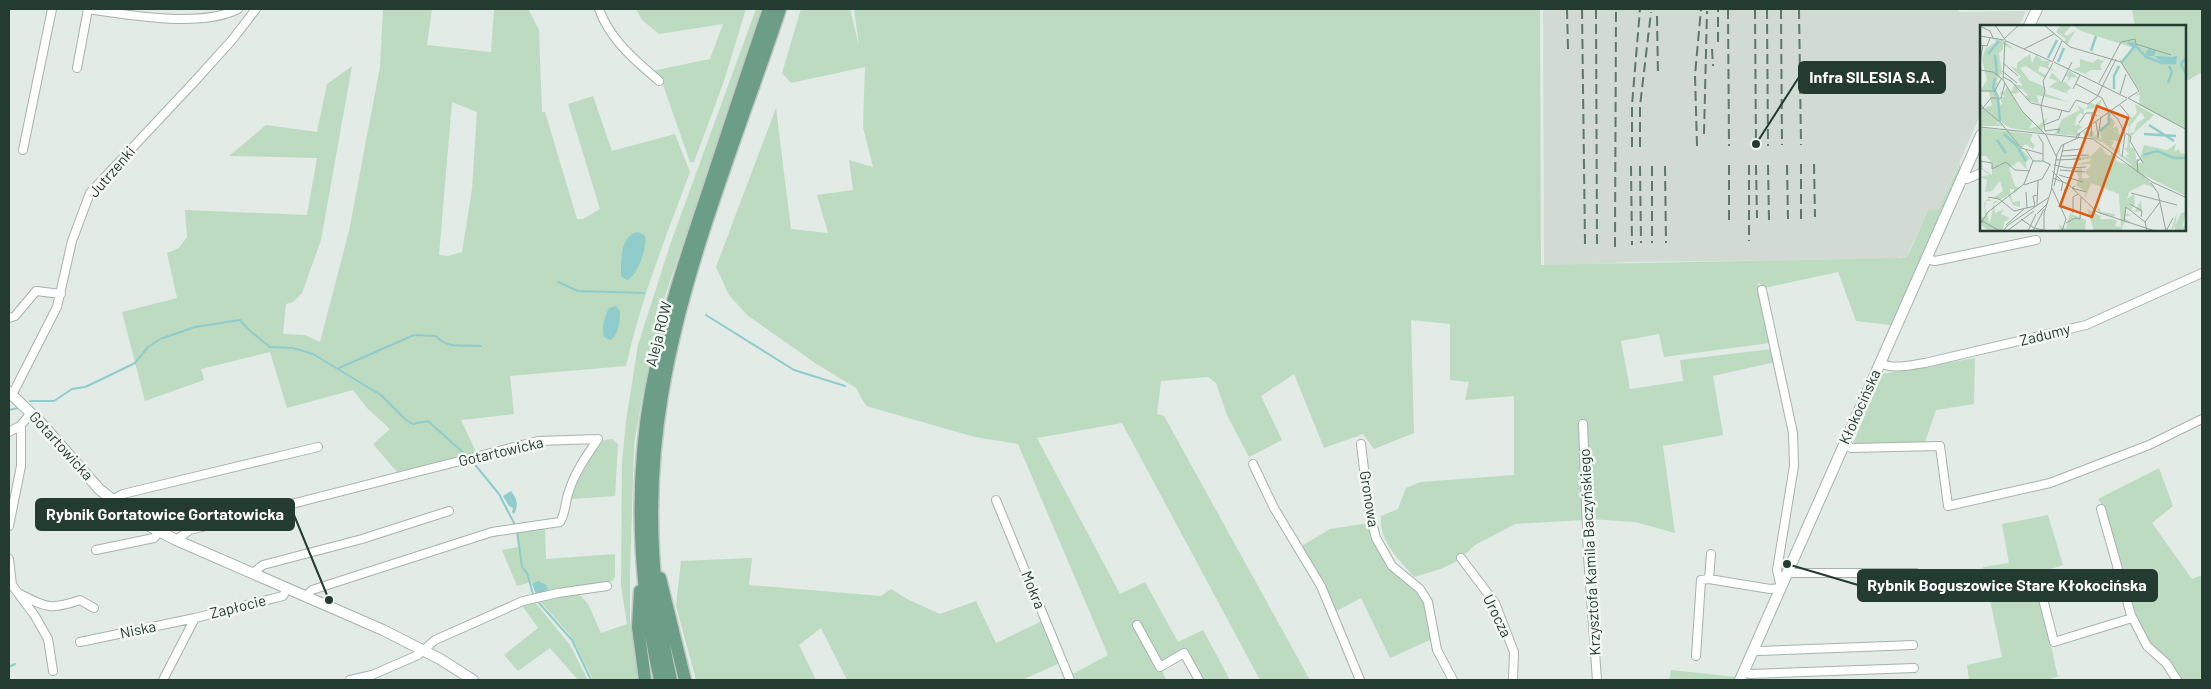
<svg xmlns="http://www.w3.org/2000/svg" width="2211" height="689" font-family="Barlow,sans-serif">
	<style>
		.built { fill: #d1dbd4 }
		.green { fill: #bddbc0; fill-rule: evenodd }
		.water { fill: #8fcccb }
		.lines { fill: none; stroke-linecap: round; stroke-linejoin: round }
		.stream { stroke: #8fcccb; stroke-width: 2 }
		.minor-casing { stroke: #a5b3ac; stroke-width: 10 }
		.tertiary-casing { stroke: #a5b3ac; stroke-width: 12 }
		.primary-casing { stroke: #c2c8c5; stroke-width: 15 }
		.minor { stroke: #fff; stroke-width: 8 }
		.tertiary { stroke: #fff; stroke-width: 10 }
		.primary { stroke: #6b9d87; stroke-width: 12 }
		.rail { stroke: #5e766c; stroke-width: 2; stroke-dasharray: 10 5; stroke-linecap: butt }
		.labels { text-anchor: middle; stroke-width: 5; stroke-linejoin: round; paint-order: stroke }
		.street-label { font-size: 15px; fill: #243b31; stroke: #f3f8f4 }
		.inset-river { fill: none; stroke: #8fcccb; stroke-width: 2.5 }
		.inset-road { fill: none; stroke: #96a59e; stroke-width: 1 }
		.view { fill: #de580e; fill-opacity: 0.15; stroke: #de580e; stroke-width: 2.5 }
		.inset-edge { fill: none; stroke: #243b31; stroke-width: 2.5 }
		.leader { fill: none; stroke: #243b31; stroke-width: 2 }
		.callout-dot { fill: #243b31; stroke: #f3f8f4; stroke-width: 2 }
		.callout { fill: #243b31; stroke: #243b31; stroke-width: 2 }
		.callout-label { font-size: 16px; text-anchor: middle; font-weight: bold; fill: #fff }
	</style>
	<rect width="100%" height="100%" fill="#e2ebe6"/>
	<path class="built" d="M1543,9H1958L1959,12L2026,11L2019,26H1981V113L1939,209L1928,210L1907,256L1891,259L1628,262L1544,267Z"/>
	<path class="green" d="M383,9H432L427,45L491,52L494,10L528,9L539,30L542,112H545L577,219H583L600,209L568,104L593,96L612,151L675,134L690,172C666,236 641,299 626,366L510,376L514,414L461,420L477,454L397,472L373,444L390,429L367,408L353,390L287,408L270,352L201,369L204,380L145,401L122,312L177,298L167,253L179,248L187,237L185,210L307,215L317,158L229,156L266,125L317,132L327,84L352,66L321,240L302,293L293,302L286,304L283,334L305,335L320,342L349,231L380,67ZM452,102L477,112L472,189L462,252L448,256L439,255Z
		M636,9H746L723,84L694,162H690L662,82L652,71L710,59L723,24L659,34L642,20Z
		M756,9H763L665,296L641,404L634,445L630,576V622L638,680H593L571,636L539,600L559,595L579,594L588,604L601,633L627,624L621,586L622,463L626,421L638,345L671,242Z
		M801,9H850L859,46L854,9H1540L1541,265L1900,258L1907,256L1910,251L1928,210L1939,209L1960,163L1961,173C1939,224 1914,274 1891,325L1856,321L1838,272L1764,288L1758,282L1770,343L1664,357L1659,334L1621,341L1630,389L1683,381L1680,360L1772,349L1775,362L1713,376L1723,435L1663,446L1675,533L1635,522L1590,519L1587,420L1578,422L1583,520L1515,524L1475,545L1459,560L1441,569L1414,577C1398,558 1379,542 1381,516L1398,509L1406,488L1421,482L1514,475V396L1465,400L1469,382L1450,380V324L1411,320L1414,433L1374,449L1363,434L1324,448L1294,374L1261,396L1282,440L1249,457L1227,415L1216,383L1208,377L1161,381L1157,414L1164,416L1310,680H1260L1122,423L1037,438L1120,594L1145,582L1178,642L1203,630L1230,680H1201L1185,650L1161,662L1138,621L1133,624L1149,653L1162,670L1166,680H1073L1071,675L1108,655L1018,444L975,437L866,406L856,388L815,363L747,315L729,295L716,267L776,108L791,229L828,233L817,195L853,190L849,160L873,167L863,127L865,67L791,83L782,73Z
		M2132,9H2202V72L2185,82V26H2135Z
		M1975,358L1974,404L1936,410L1925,442L1853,444L1882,374Z
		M612,439L618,444L615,496L571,499V494L600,441Z
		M2159,468L2173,506L2152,523L2192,579L2202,575V680H2181L2163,655L2152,646L2136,615L2105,509L2098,499Z
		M2048,515L2063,565L2039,573L2042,588L2038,589L2058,677L2045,680H1969L1967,665L2002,657L1983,567L2009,563L2002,524Z
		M1369,523L1392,570L1418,591L1426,605L1429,615L1430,640L1390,658L1361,598L1335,612L1300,547L1330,529Z
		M545,526L546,559L615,554V577L609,584L536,595L540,594L543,585L541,582L532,584L531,582L517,586L502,550L518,547L516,531Z
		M752,558L749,585L881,596L891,589L909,600L940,614L976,601L996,643L1042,621L1060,663L1022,680H847L821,628L799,645L816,680H696L676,606L681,561Z
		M534,601L570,645L588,680H578L550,648L518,671L504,655L538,628L521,604Z
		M1671,670L1737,677L1736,680H1669Z"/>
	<path class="water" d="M638,232L645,236C648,245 637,278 627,280L621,276C621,261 620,235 638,232Z
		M616,306L620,311C620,321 619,336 610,340L604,337C601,329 605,316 609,308Z
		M511,491C517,498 519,505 514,514L512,512L513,508L509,506L503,496Z
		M538,581L546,585L548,589L544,593L536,594L532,584Z"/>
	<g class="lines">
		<path class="stream" d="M558,282L578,291L644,293
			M706,315L794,370L845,386
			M339,368L414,335L436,336C446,349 465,345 481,346
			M30,401H54L72,389L85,387L100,380L135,363L148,347L160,339L195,327L240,320L249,330L270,347L293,348L313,354L381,395L406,420L413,424L428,421L467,456
			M9,410L18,408
			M472,461L499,494L515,525
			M517,530L522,567L527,573L533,594
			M539,603L572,640L591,680
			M9,667L15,664"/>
		<g class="minor-casing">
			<path id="minor" d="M87,9C127,15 202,28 238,9
				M599,9C610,40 635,60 659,81
				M77,68L88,9
				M23,150L52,9
				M1962,179H1967L1981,173
				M1926,259L1935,261L2036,240
				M9,318L15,316L36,291L61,294
				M1880,363C1894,370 1910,365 1925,363L2086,325L2202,273
				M12,395L57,307L72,241L90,193L195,81L232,40L256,9
				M1583,424L1588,556L1597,680
				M9,432L21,425L31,413
				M1361,444L1369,511L1376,538L1392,566L1420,589L1428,602L1437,650L1453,680
				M1844,445L1851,448L1940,446L1948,506L2050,483L2149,445L2202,419
				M1253,464L1274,508L1321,586L1360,680
				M112,500L123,494L318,447
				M996,500L1070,680
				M2101,509L2131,615L2147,646L2166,663L2177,680
				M9,526L21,466V425
				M176,540L190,530L538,441L598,439
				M96,550L154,538L159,532
				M1711,554L1709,579L1770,589L1781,588L1777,570L1794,466L1793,433L1762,290
				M1461,558L1495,603L1514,652L1513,680
				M9,559L12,585L35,616L48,639L53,671
				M253,573L263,565L362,539L449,511
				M1787,573H1916
				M2041,591L2054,642L2132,618
				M20,594C47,608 51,610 80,600L94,608
				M306,596L312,590L492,532L560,522C566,512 565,502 569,491C575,472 587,455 598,439
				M1137,625L1160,667L1184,653L1199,680
				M80,642L195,618L283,596L287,588
				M1754,648L1759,651L1913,645
				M1696,656L1701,580L1709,579
				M1743,672L1750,674L1914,668
				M163,680L195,618
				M350,680L372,675L418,655L435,640L523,601L558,593L607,586"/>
		</g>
		<g class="tertiary-casing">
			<path id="tertiary" d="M2029,26L2037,9
				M9,392L41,423L99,489L138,520L176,540L383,630L440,659L473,680
				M1740,680L1981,135"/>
		</g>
		<g class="primary-casing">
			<path id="primary" d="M660,578L685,680
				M640,591L638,627L645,680
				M660,680C639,586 634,486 651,391C664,323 686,257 708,192C728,131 748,70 769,9
				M671,680C650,587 646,490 662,395C683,266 739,133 780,9"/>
		</g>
		<use href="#minor" class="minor"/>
		<use href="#tertiary" class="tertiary"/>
		<use href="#primary" class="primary"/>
		<path class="rail" d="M1567,9L1568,49
			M1582,9L1585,244
			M1596,9L1597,247
			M1728,9L1729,146
			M1755,9L1756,146
			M1767,9L1768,146
			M1781,9L1782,145
			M1799,9L1801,145
			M1657,16L1658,76
			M1718,42V9
			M1712,49L1713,66
			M1704,134L1707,11
			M1697,146L1695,75L1701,9
			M1632,147V105L1640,9
			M1640,147V106L1651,12
			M1801,164V219
			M1814,164L1815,217
			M1729,165V220
			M1749,165V241
			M1756,165L1757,218
			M1768,165L1769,220
			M1787,165L1788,219
			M1631,166L1632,245
			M1640,166L1641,243
			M1652,166V243
			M1665,166L1666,243
			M1615,247L1616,9"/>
	</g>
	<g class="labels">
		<g class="street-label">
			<text transform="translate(112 172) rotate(-49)" y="5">Jutrzenki</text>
			<text transform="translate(659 334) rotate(-76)" y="5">Aleja ROW</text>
			<text transform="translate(2045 335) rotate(-14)" y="5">Zadumy</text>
			<text transform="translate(1860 407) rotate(-66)" y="5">Kłokocińska</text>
			<text transform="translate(61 446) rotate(48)" y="5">Gotartowicka</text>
			<text transform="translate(501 452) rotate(-13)" y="5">Gotartowicka</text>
			<text transform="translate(1369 499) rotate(81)" y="5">Gronowa</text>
			<text transform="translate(1590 552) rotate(-93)" y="5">Krzysztofa Kamila Baczyńskiego</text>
			<text transform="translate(1033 590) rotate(68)" y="5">Mokra</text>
			<text transform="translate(238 607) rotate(-14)" y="5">Zapłocie</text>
			<text transform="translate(1497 616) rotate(64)" y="5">Urocza</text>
			<text transform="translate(138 630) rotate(-12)" y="5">Niska</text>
		</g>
	</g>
	<g transform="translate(1980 25)">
		<rect width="206" height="206" fill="#e2ebe6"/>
		<path d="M81,0L91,1L84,9L87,11L96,5L87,20L84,17L86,14L76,7ZM92,0H206V104L159,80L160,70L156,71L160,66L139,34L144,36L154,23L101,6ZM14,14L22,15L34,24L23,20V24L19,28L22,48L16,56L19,59L15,66L19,81L22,79L20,73L25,71L20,69L21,66L24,67L27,62L31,67L35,59L43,61L38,54L41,52L30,41L37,44V38L50,29L52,38L56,30L63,36H70L68,42L78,47L60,41L58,46L66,50L64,53L46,41L40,43L49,55L65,62L64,68L89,77L57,70L59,79L47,75L45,72L48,70L42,64L37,63L39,67L36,69L31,68L41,86L53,96L49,104L58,101L68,92L62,105L64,108L30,103L22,98L21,93L16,100L20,97L22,101H0V81L3,84L12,80L9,67L0,66V72V66L7,55L2,34L5,24L16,17ZM100,34L113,38L117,34L124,36L120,41L122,45H111L106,48L110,51L93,44L100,42ZM90,46L99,53L92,52L86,58L91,63L86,67L88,69L69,62L77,56L69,53L72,48L82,57H87L89,52L85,51ZM122,74L119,82L104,85V90L100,88L96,93L95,101L99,99L102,102L97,106L100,111L66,108L75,109L82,94L100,85L97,80L105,85L110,77L115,80ZM155,79L174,90L150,112V122L155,124L156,134H159L157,138H163L160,133L164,120L187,125L196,119L194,127L199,124L200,128L206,129V171L164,150L175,163L164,159L149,167L147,174L154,169L155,179L151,185L155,186L161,175L162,186L155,187L149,184L148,181L145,188L151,190L144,192L150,197L144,198L141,206H114L107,184L120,191L121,188L116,185L119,182L121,187L135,189L134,192L121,189L120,194H133L137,196L135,201L141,202L139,169L111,158L105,174L106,167L96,160L99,152L95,145L102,142V153L105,154L110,152L105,147L112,139L92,140L110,136L111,133L95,137L99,136L92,133L111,131L121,121L126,129L131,131V127L138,137L153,141L124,118L104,110L103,107L109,104L107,108L115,106L113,112L116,110L121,115L120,103L128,99L127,93H132L135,98L133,103L137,101L139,108L127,102L141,110L139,116L129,115L134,117L131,121L135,125L140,122V129L137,128L152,135L146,131L149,129L144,123H147L149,101L145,99L149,98V91L152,93L157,88ZM161,87L165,93L157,98L154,107L149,108L150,101ZM0,103L53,109L50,115L55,121L53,124L45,119L41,124L50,133L46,138L47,145L39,136L34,140L39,145L33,140L29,143L35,161L39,163L34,169V164H30L31,172L33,177L40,176V182L33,180L28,170L20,175L13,173L23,166L20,156L12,166L5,167L7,155L0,152L9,150L0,143ZM1,131H6L12,138V150L3,144ZM9,173L11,176H6L5,182L10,199L14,176L19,177L14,178L15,188L24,184L21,189L30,193L24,197L23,206H8L0,198V193L5,191L4,178ZM197,187L195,201L201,188L206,187L202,203L206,199V206H195V202L191,205ZM90,188L106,195L105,206H80L79,199L86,204Z" fill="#bddbc0" fill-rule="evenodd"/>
		<path d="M169,23L176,26L174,31L195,32V37L185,39L174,31H167L165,29Z" fill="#8fcccb"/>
		<path class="inset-river" d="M152,17L166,32L182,38H195L196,31M111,26L116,11M8,29L19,16M15,30L17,50M68,33L77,15M206,33L201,39L207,51M78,37L84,23M142,37L154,22L148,17M15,53L13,62L18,72M188,58L192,47L189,41M134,64V51L139,41M18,73L20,97M169,100L194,116M120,106L129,98V88M24,109L38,122M164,109L196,111M17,115L26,128M38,123L46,136M163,130L177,126L194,133H207"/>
		<path class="inset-road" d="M15,0L26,16L73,37M64,0L90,22L141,37L159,66L148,73M0,1L10,6L13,13M0,11L24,15M25,13L39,0M25,16L23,55L42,86L66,110L76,131M0,20L7,21L10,13M44,24L74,9M0,36L3,20M73,36L82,16M74,37L147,73M23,38L38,51M73,38L63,56L65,66L61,81L65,106L80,104L78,108M0,45L13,47L22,54M22,46L37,58M23,52L31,56L51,78L89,87L96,75L108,79L117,72L136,34M82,57L92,37M119,58L141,17L155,14L156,19L191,30M96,59L122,73L129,87M93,64L100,50M0,66H15L21,54M140,69L146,49M148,73L207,105M0,78L3,83L11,73H21L25,58M140,80L149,91L144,104M0,84L3,83L21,98L41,123L63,129M130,87L138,94L145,109L142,132M116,97L118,112M99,98L106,88H113L117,91M64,100L79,94L82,85M0,102L113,114L172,157L207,173M146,108L151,112L150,116L163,138M58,110L63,118V136M111,111L112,89M118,113L121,92M96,114L97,110L147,74M82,126L101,124M81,131L109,130M75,135L101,134M0,136L12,138V144L26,137L35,145L50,146M53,136H63L71,140M74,140L88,143L106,142M80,145L105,147M72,146L83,157L81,166M158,148L157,136L161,134M79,150L103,157M73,153L88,159L117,187L175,206M171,158L178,168L186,206M44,160L62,154L70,140M74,161L84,119M95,161L92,163L106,167M72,163L86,194L82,206M46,167L47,183M151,168L197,180M8,172L19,174L34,186L55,181M150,179L162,186L161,192M57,180L58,155M81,180L85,164M55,181L53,171L58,170M93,188V172L98,169M57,189L68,178M41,194L54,203L64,205M0,195L20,206M144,196L146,182L165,197M1,198L8,187L44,159L53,136L46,125M86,198L95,193L100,194L101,172M26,200L45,183M23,206L28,200L68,173M27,206L54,186M48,206L56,189M53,206L64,184M64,206V188L71,166L77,129L82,120L98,113L100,108M167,206L165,197L180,177M189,206H186L193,193"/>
		<path class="view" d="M117,81L148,93L112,192L80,181Z"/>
		<rect width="206" height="206" class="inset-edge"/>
	</g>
	<path class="leader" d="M1756 144L1799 77M329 600L294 515M1787 564L1858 585"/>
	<g class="callout-dot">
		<circle cx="1756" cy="144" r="5"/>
		<circle cx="329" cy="600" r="5"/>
		<circle cx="1787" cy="564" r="5"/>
	</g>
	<g class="callout">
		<rect x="1799" y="62" width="146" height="31" rx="5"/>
		<rect x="36" y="499" width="258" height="31" rx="5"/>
		<rect x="1858" y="570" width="299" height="31" rx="5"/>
	</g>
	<g class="callout-label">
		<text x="1872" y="83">Infra SILESIA S.A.</text>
		<text x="165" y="520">Rybnik Gortatowice Gortatowicka</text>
		<text x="2007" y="591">Rybnik Boguszowice Stare Kłokocińska</text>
	</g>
	<rect width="2211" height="689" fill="none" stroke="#243b31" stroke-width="20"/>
</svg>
